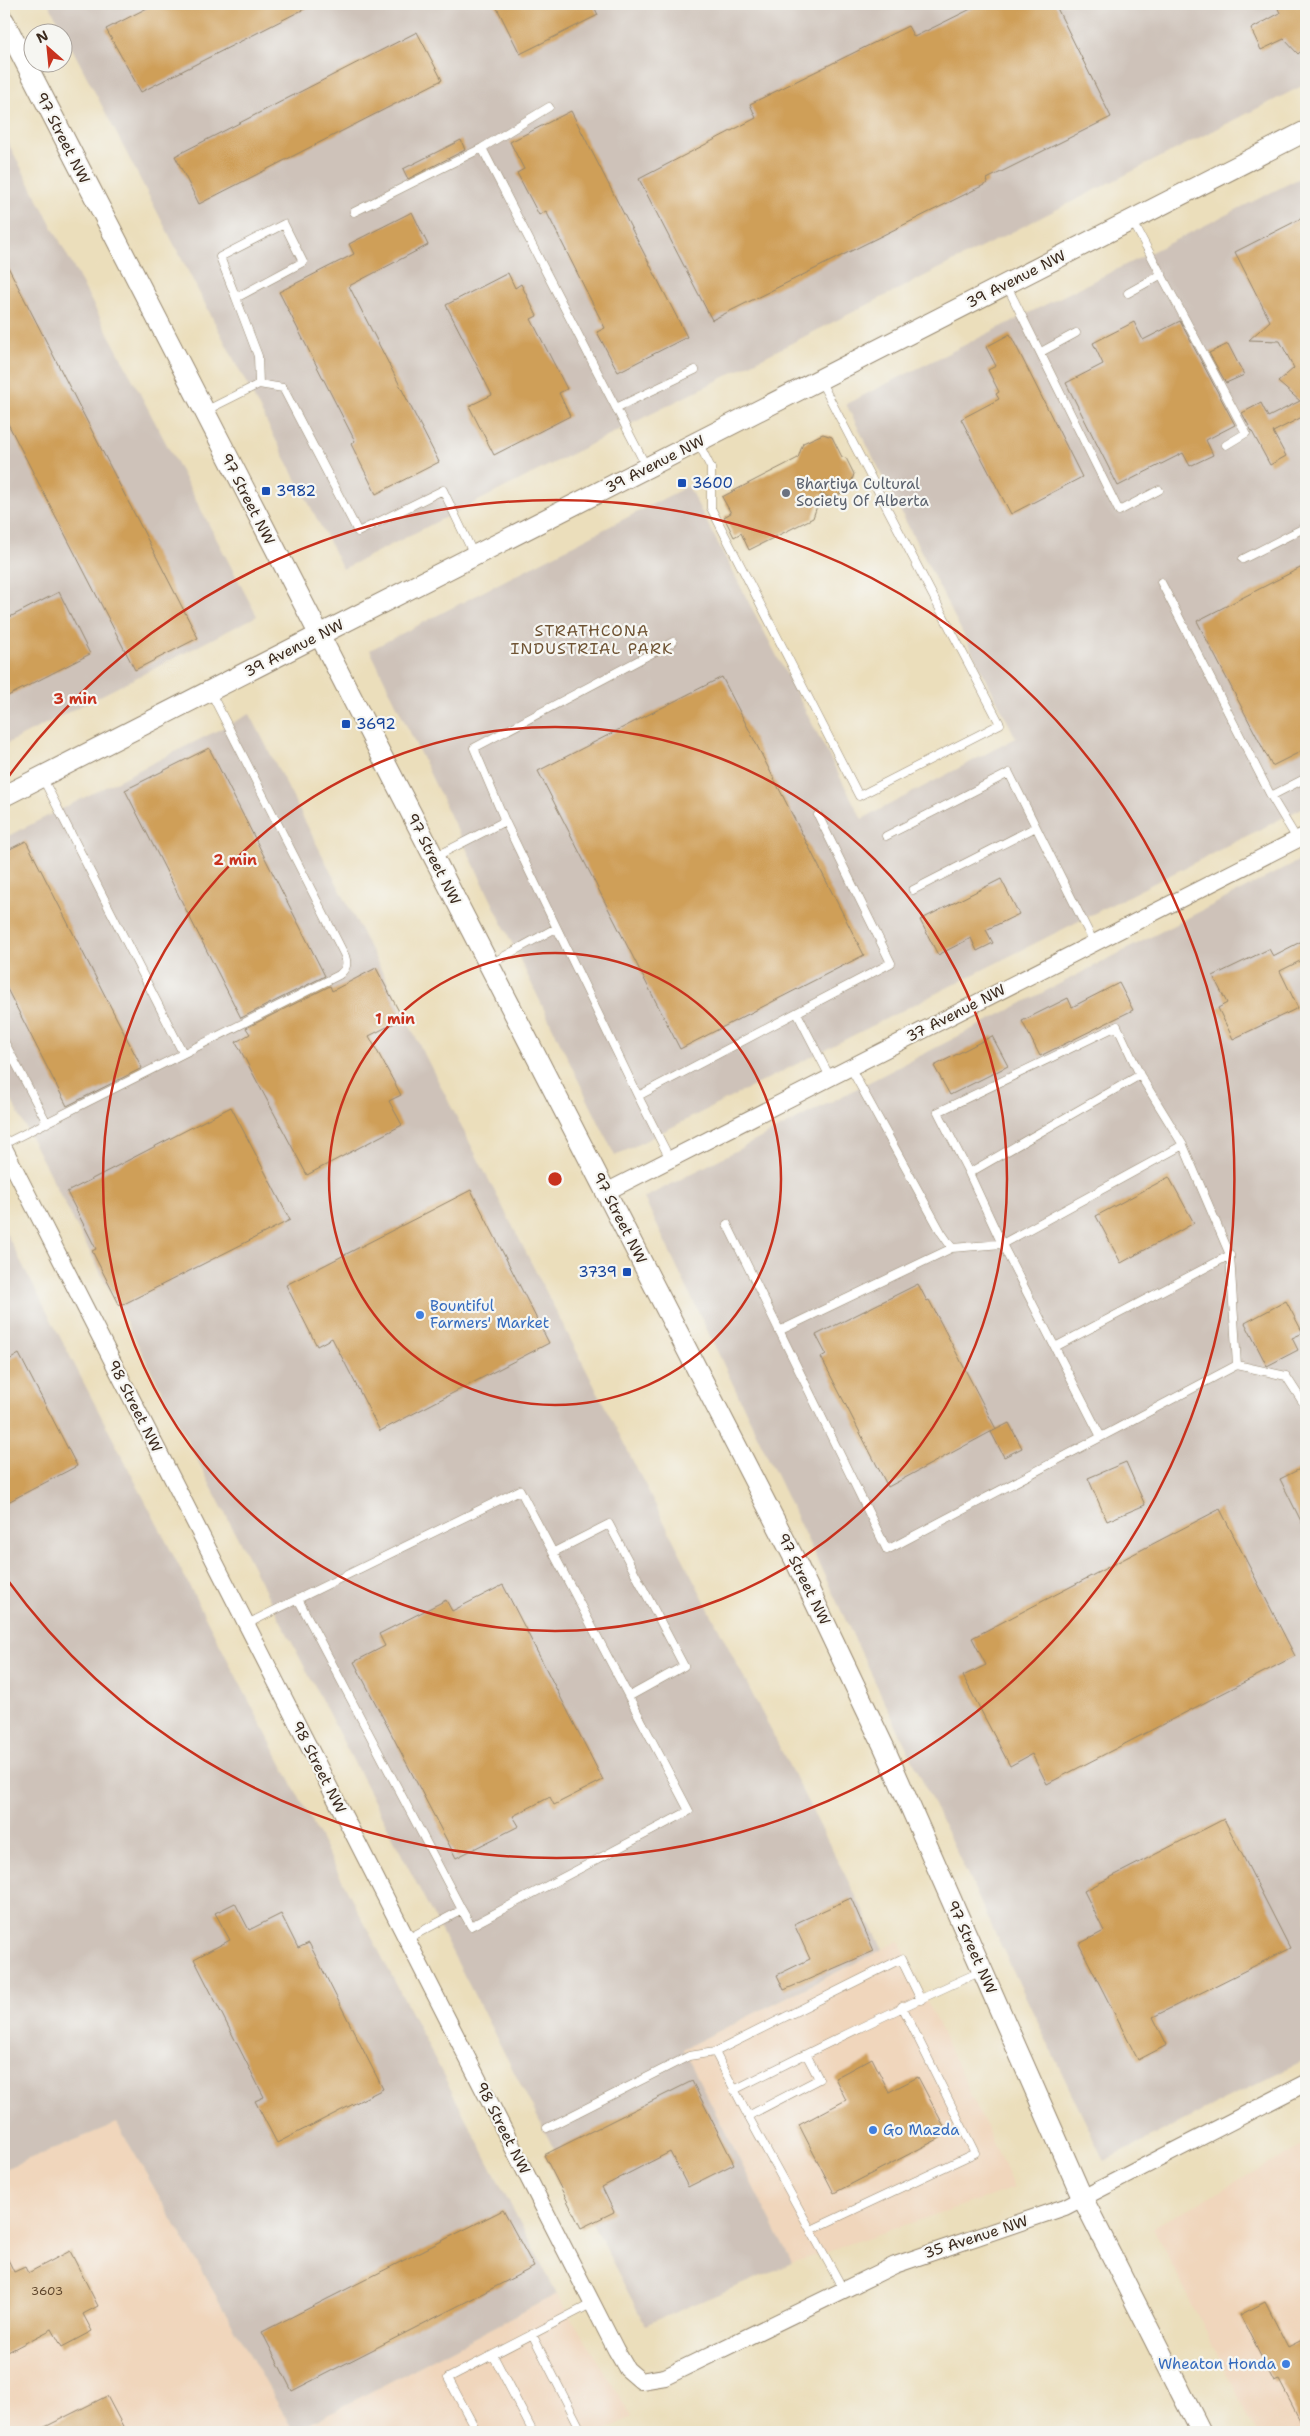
<svg xmlns="http://www.w3.org/2000/svg" width="1310" height="2436" font-family="'Shantell Sans',sans-serif">
	<style>
		.built { fill: #f0d6bc }
		.industrial { fill: #cec2b9 }
		.building { fill: #cf9f59 }
		.lines { fill: none; stroke-linecap: round; stroke-linejoin: round }
		.service-casing { stroke: #93846c; stroke-width: 9 }
		.minor-casing { stroke: #93846c; stroke-width: 18 }
		.tertiary-casing { stroke: #93846c; stroke-width: 22 }
		.service { stroke: #fff; stroke-width: 8 }
		.minor { stroke: #fff; stroke-width: 16 }
		.tertiary { stroke: #fff; stroke-width: 20 }
		.ring { fill: none; stroke: #c8321e; stroke-width: 2.5 }
		.transit-dot { fill: #1a4fb4; stroke: #f6f6f2; stroke-width: 2 }
		.worship-dot { fill: #6b7280; stroke: #f6f6f2; stroke-width: 2 }
		.shop-dot { fill: #3f7fe0; stroke: #f6f6f2; stroke-width: 2 }
		.labels { text-anchor: middle; stroke-width: 4.5; stroke-linejoin: round; paint-order: stroke }
		.number-label { font-size: 12px; fill: #60472d }
		.street-label { font-size: 15px; fill: #3b2a1e; stroke: #f6f6f2 }
		.transit-label { font-size: 15px; fill: #164399; stroke: #f6f6f2; text-anchor: start }
		.worship-label { font-size: 15px; fill: #5b616d; stroke: #f6f6f2; text-anchor: start }
		.shop-label { font-size: 15px; fill: #366cbe; stroke: #f6f6f2; text-anchor: start }
		.neighbourhood-label { font-size: 16px; letter-spacing: 1px; fill: #6f5333; stroke: #f6f6f2 }
		.centre { fill: #c8321e; stroke: #f6f6f2; stroke-width: 2.5 }
		.ring-label { font-size: 15px; text-anchor: middle; font-weight: bold; fill: #c8321e; stroke: #f6f6f2; stroke-width: 4.5; stroke-linejoin: round; paint-order: stroke }
	</style>
	<rect width="100%" height="100%" fill="#f6f6f2"/>
	<filter id="ink" filterUnits="userSpaceOnUse"><feTurbulence type="fractalNoise" baseFrequency=".02" numOctaves="2"/><feDisplacementMap in="SourceGraphic" scale="10" xChannelSelector="R" yChannelSelector="G"/><feConvolveMatrix kernelMatrix="1 2 1 2 8 2 1 2 1" color-interpolation-filters="sRGB"/></filter>
	<filter id="wash" filterUnits="userSpaceOnUse"><feTurbulence type="fractalNoise" baseFrequency=".0096" numOctaves="4" result="noise"/><feDisplacementMap in="SourceGraphic" scale="20" xChannelSelector="R" yChannelSelector="G"/><feGaussianBlur stdDeviation="1.12" result="paint"/><feColorMatrix in="noise" values="0 0 0 0 0 0 0 0 0 0 0 0 0 0 0 0 0 1.4 0 .05"/><feComposite in="paint" operator="in"/></filter>
	<g filter="url(#wash)">
		<rect width="100%" height="100%" fill="#ebdebb"/>
		<path class="built" d="M899,1941L1014,2188L792,2263L683,2049Z
			M117,2123L294,2432L557,2294L632,2417L602,2432H4V2169Z
			M1306,2144V2432H1256L1153,2227Z"/>
		<path class="industrial" d="M49,4H1306V84L343,569Z
			M4,135L257,616L4,745Z
			M1306,175V806L615,1156L370,650L688,486L862,819L1016,738L846,404Z
			M250,714L883,1949L683,2049L792,2263L645,2325L4,1086V838Z
			M1306,857V2059L1104,2161L644,1198Z
			M4,1229L557,2294L294,2432L117,2123L4,2169Z"/>
		<g id="blocks">
			<path class="building" d="M155,4H314L141,92L106,29Z
				M495,4H593L598,15L520,54Z
				M981,4H1055L1111,117L987,179L988,183L712,320L639,179L756,118L750,104L908,26L914,37Z
				M1276,4H1306V47L1298,54L1284,39L1261,50L1251,29L1280,13Z
				M417,32L442,80L199,204L175,156Z
				M571,111L687,337L618,372L597,332L605,328L546,211L539,215L517,173L524,169L510,142Z
				M461,140L465,150L408,179L403,169Z
				M412,212L428,245L349,286L439,462L376,494L351,444L355,441L279,292L354,254L349,244Z
				M1306,216V415L1273,432L1286,456L1270,465L1242,413L1261,403L1268,417L1300,401L1278,382L1294,368L1280,341L1249,340L1270,321L1235,252Z
				M4,259L198,638L135,670L4,416Z
				M508,273L515,288L521,284L537,316L531,319L567,389L559,393L570,416L494,455L469,406L492,395L446,305Z
				M1180,321L1235,425L1206,440L1213,455L1190,466L1183,453L1118,486L1066,383L1103,364L1093,343L1134,322L1143,340Z
				M1010,334L1082,477L1011,514L961,419L999,399L996,394L999,392L988,370L996,366L986,347Z
				M1228,344L1244,375L1226,383L1209,353Z
				M823,434L832,437L842,457L846,458L854,474L849,489L832,498L821,494L813,518L749,550L741,533L734,537L724,517L731,513L722,497L798,458L803,443Z
				M1306,565V749L1272,766L1197,621Z
				M59,592L90,654L4,698V620Z
				M722,677L864,955L680,1049L538,771Z
				M209,748L325,976L241,1018L125,790Z
				M26,841L142,1068L67,1106L4,983V852Z
				M1001,879L1019,914L986,930L993,943L977,951L971,938L938,955L920,920Z
				M1306,939V958L1280,971L1298,1008L1233,1039L1218,1008L1227,1003L1213,976L1269,949L1273,956Z
				M376,968L403,1019L369,1036L401,1095L389,1101L402,1125L307,1175L236,1042L250,1034L246,1028L330,986L332,991Z
				M1119,983L1133,1010L1040,1056L1022,1021L1068,998L1072,1007Z
				M992,1036L1008,1066L950,1095L934,1066Z
				M231,1107L290,1220L120,1306L92,1251L96,1249L67,1192Z
				M1169,1177L1194,1223L1121,1263L1096,1216Z
				M471,1190L549,1343L380,1431L332,1338L317,1346L286,1285Z
				M918,1284L927,1301L929,1300L996,1429L888,1487L821,1357L826,1354L816,1335Z
				M1286,1301L1303,1333L1292,1338L1298,1350L1267,1366L1245,1323Z
				M19,1354L77,1466L4,1504V1363Z
				M1009,1423L1022,1448L1004,1457L991,1432Z
				M1126,1462L1145,1505L1107,1521L1088,1478Z
				M1306,1466V1531L1280,1479Z
				M1220,1509L1295,1656L1047,1784L1032,1754L1010,1766L963,1676L986,1665L972,1638Z
				M503,1585L603,1780L554,1805L550,1797L513,1816L519,1826L456,1858L354,1662L385,1646L379,1634L446,1600L452,1611Z
				M1224,1819L1290,1948L1153,2017L1167,2045L1138,2060L1079,1944L1104,1931L1084,1891Z
				M851,1898L874,1951L784,1990L777,1975L810,1959L794,1924Z
				M235,1903L249,1930L281,1914L298,1948L309,1943L383,2089L277,2143L255,2101L264,2097L194,1959L230,1940L215,1913Z
				M872,2058L889,2092L918,2077L948,2134L834,2193L799,2125L846,2100L835,2078Z
				M692,2081L734,2164L688,2187L670,2152L602,2187L614,2212L581,2228L544,2155Z
				M503,2210L534,2267L292,2391L262,2332Z
				M4,2251L14,2272L25,2267L28,2273L70,2251L98,2306L83,2314L92,2331L62,2347L52,2329L4,2354Z
				M1265,2302L1288,2347L1306,2338V2432L1279,2380L1274,2382L1240,2315Z
				M107,2396L126,2432H35Z"/>
		</g>
	</g>
	<g filter="url(#ink)">
		<use href="#blocks" fill-opacity="0" stroke="#93846c" stroke-width="1"/>
		<g class="lines">
			<g class="service-casing">
				<path id="service" d="M482,148L646,466
					M354,212L482,148L549,107
					M1132,220L1246,433L1226,445
					M1006,284L1119,511L1159,490
					M1128,293L1162,274
					M236,298L220,257L284,224L303,262L236,298L258,356L259,384
					M1041,352L1076,333
					M616,408L695,370
					M205,411L259,384L283,388L358,532L443,490L474,555
					M698,442L711,468V508L859,796L1000,724L820,380
					M1243,559L1304,528L1306,532
					M1161,582L1271,796
					M42,777L183,1053
					M505,821L638,1096L891,963L818,815
					M886,836L1009,773L1094,943
					M1297,839L1271,796L1306,778
					M435,857L505,821L474,748L673,642
					M913,890L1036,827
					M490,964L556,928
					M797,1013L830,1077
					M4,1041L47,1123
					M850,1067L941,1232L952,1248
					M638,1096L670,1159
					M4,1144L339,975C346,969 348,965 345,956L210,691
					M969,1173L1002,1244L1183,1145
					M727,1224L887,1550L1101,1437L1002,1244L952,1248L779,1331
					M1055,1347L1230,1255L1183,1145L1140,1075L1117,1026L938,1112L969,1173L1140,1075
					M1237,1365L1286,1376L1306,1407
					M1101,1437L1237,1365L1230,1255
					M554,1552L609,1524L684,1666L630,1696
					M298,1599L462,1910
					M247,1624L520,1490L689,1811L471,1926L462,1910L407,1939
					M921,2000L901,1959L715,2052L748,2116L819,2079L806,2054C865,2025 923,1997 982,1971
					M734,2090L806,2054
					M748,2116L843,2289
					M547,2128L689,2056L715,2052
					M811,2230L975,2153L902,2006
					M532,2334L582,2432
					M493,2355L533,2432
					M477,2432L448,2378L593,2303"/>
			</g>
			<g class="minor-casing">
				<path id="minor" d="M4,1148L616,2350L627,2369L641,2381L665,2377L895,2265L1065,2207L1306,2083
					M606,1192L1306,835"/>
			</g>
			<g class="tertiary-casing">
				<path id="tertiary" d="M4,21L795,1560L884,1747L1083,2199L1201,2432
					M4,796L1306,131"/>
			</g>
			<use href="#service" class="service"/>
			<use href="#minor" class="minor"/>
			<use href="#tertiary" class="tertiary"/>
		</g>
	</g>
	<g class="ring">
		<circle cx="555" cy="1179" r="226"/>
		<circle cx="555" cy="1179" r="452"/>
		<path d="M6 780A679 679 0 1 1 6 1578"/>
	</g>
	<g class="transit-dot">
		<rect x="677" y="478" width="10" height="10" rx="2.5"/>
		<rect x="261" y="486" width="10" height="10" rx="2.5"/>
		<rect x="341" y="719" width="10" height="10" rx="2.5"/>
		<rect x="622" y="1267" width="10" height="10" rx="2.5"/>
	</g>
	<circle class="worship-dot" cx="786" cy="493" r="5"/>
	<g class="shop-dot">
		<circle cx="420" cy="1315" r="5"/>
		<circle cx="873" cy="2130" r="5"/>
		<circle cx="1286" cy="2364" r="5"/>
	</g>
	<g class="labels">
		<g class="number-label">
			<text x="47" y="2295">3603</text>
		</g>
		<g class="street-label">
			<text transform="translate(63 138) rotate(63)" y="5">97 Street NW</text>
			<text transform="translate(1016 279) rotate(-27)" y="5">39 Avenue NW</text>
			<text transform="translate(655 464) rotate(-27)" y="5">39 Avenue NW</text>
			<text transform="translate(248 499) rotate(63)" y="5">97 Street NW</text>
			<text transform="translate(294 648) rotate(-27)" y="5">39 Avenue NW</text>
			<text transform="translate(434 859) rotate(63)" y="5">97 Street NW</text>
			<text transform="translate(956 1013) rotate(-27)" y="5">37 Avenue NW</text>
			<text transform="translate(620 1218) rotate(63)" y="5">97 Street NW</text>
			<text transform="translate(135 1406) rotate(63)" y="5">98 Street NW</text>
			<text transform="translate(804 1579) rotate(64)" y="5">97 Street NW</text>
			<text transform="translate(319 1767) rotate(63)" y="5">98 Street NW</text>
			<text transform="translate(972 1947) rotate(66)" y="5">97 Street NW</text>
			<text transform="translate(503 2128) rotate(63)" y="5">98 Street NW</text>
			<text transform="translate(976 2237) rotate(-18)" y="5">35 Avenue NW</text>
		</g>
		<g class="transit-label">
			<text x="692" y="488">3600</text>
			<text x="276" y="496">3982</text>
			<text x="356" y="729">3692</text>
			<text x="617" y="1277" text-anchor="end">3739</text>
		</g>
		<g class="worship-label">
			<text x="796" y="489">Bhartiya Cultural<tspan x="796" dy="17">Society Of Alberta</tspan></text>
		</g>
		<g class="shop-label">
			<text x="430" y="1311">Bountiful<tspan x="430" dy="17">Farmers' Market</tspan></text>
			<text x="883" y="2135">Go Mazda</text>
			<text x="1276" y="2369" text-anchor="end">Wheaton Honda</text>
		</g>
		<g class="neighbourhood-label">
			<text x="592" y="636">STRATHCONA<tspan x="592" dy="18">INDUSTRIAL PARK</tspan></text>
		</g>
	</g>
	<circle cx="555" cy="1179" r="8" class="centre"/>
	<g class="ring-label">
		<text x="75" y="704">3 min</text>
		<text x="235" y="865">2 min</text>
		<text x="395" y="1024">1 min</text>
	</g>
	<rect width="1310" height="2436" fill="none" stroke="#f6f6f2" stroke-width="20"/>
	<g transform="translate(48 48) rotate(333)"><circle r="24" fill="#f6f6f2" stroke="#aba49d"/>
	<path d="M0-4L9 19L0 12L-9 19Z" fill="#c8321e"/>
	<text y="-8" font-size="14" font-weight="bold" text-anchor="middle" fill="#3b2a1e">N</text>
	</g>
</svg>
